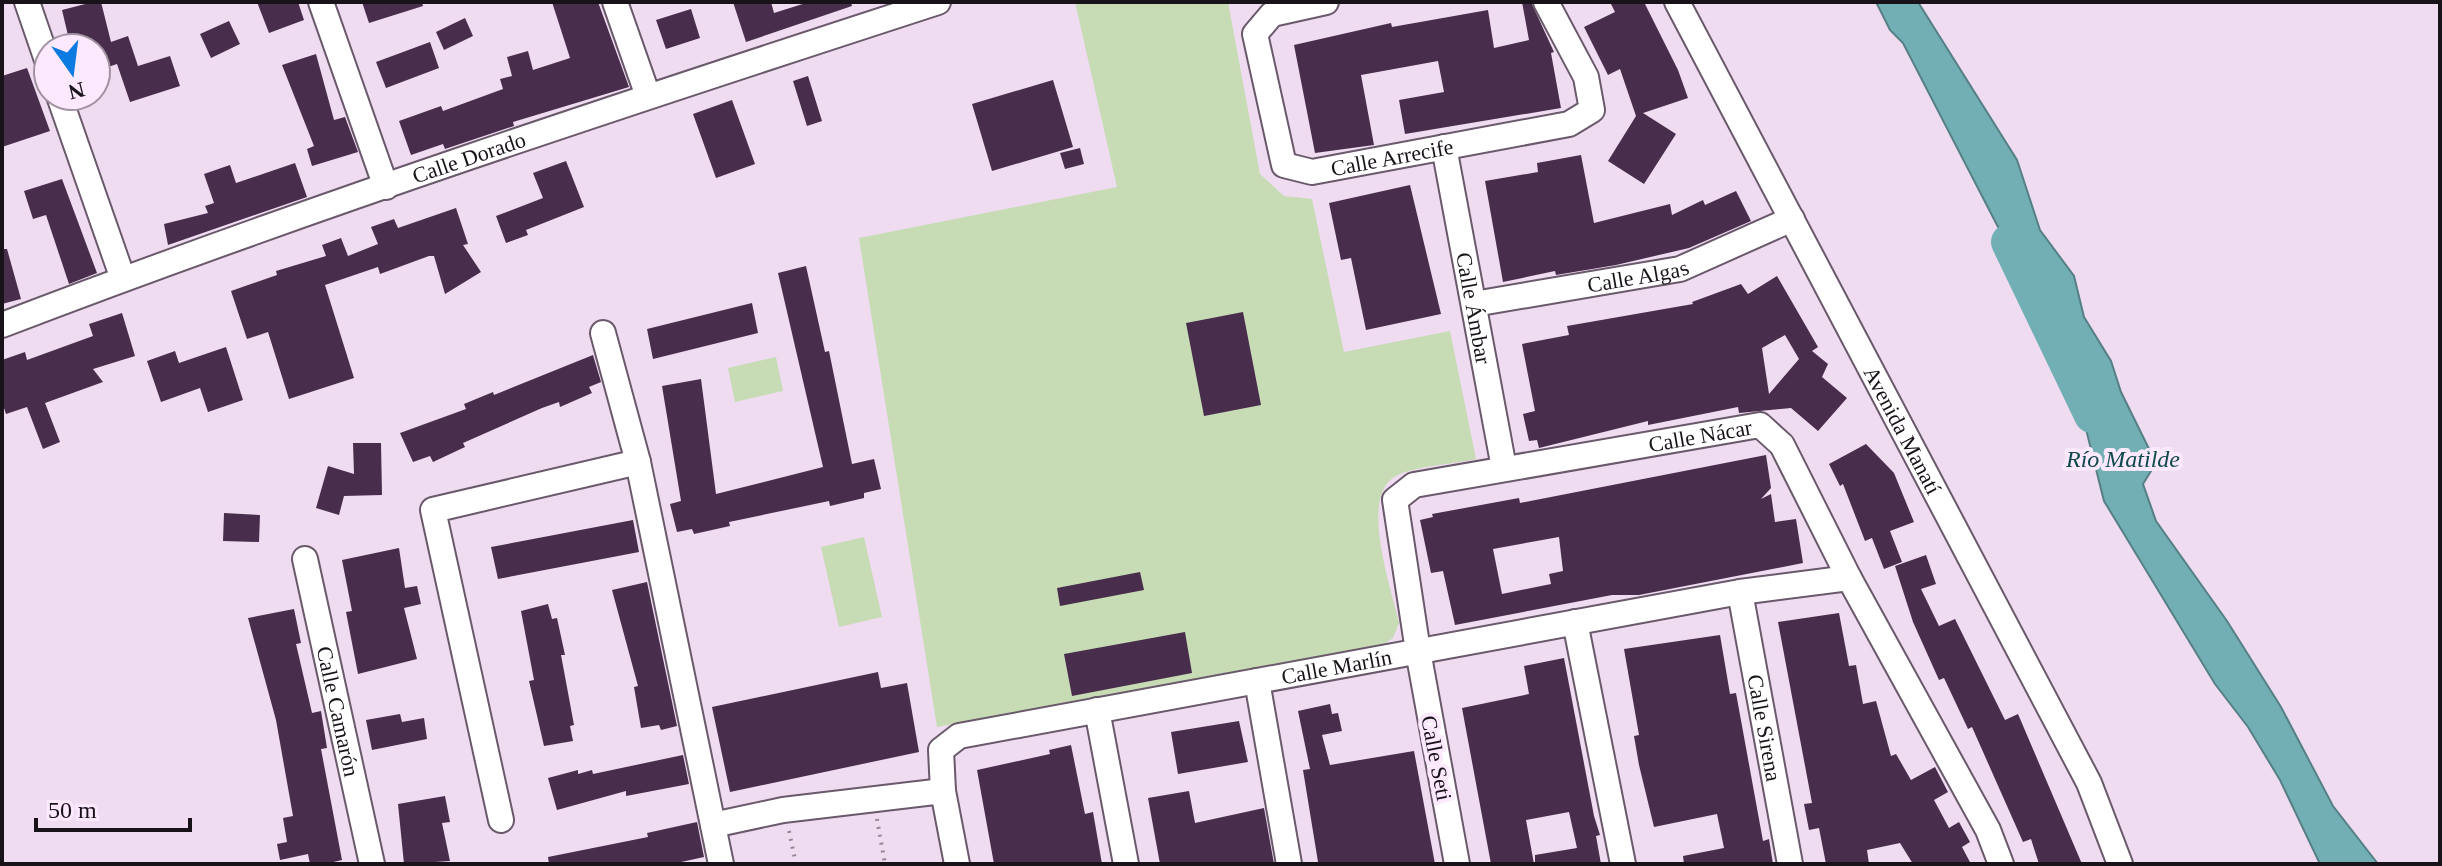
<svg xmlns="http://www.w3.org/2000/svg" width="2442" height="866" font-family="'Times New Roman',serif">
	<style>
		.green { fill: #c7dbb5 }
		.water { fill: #71afb4; stroke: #568086; stroke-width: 2 }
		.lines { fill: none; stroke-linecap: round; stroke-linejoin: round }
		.river { stroke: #71afb4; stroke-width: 36 }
		.building { fill: #492d4d; fill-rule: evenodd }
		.street-casing { stroke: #69596b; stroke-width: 28 }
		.path { stroke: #978998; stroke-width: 4; stroke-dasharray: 2 6; stroke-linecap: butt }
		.street { stroke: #fff; stroke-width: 24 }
		.labels { text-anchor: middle; stroke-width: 8; stroke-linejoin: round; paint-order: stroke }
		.street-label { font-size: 22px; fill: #181219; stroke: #fce9fe }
		.water-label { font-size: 24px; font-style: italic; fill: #0f494d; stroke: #fce9fe }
	</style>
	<rect width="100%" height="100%" fill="#efdcf1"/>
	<path class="green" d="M1075,2H1228L1260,174L1284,196L1312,199L1344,352L1450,331L1476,459C1455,464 1414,466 1396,476C1358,496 1392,590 1399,623L1393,638L1381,646L937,727L859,238L1117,187Z
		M776,357L783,391L735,402L728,368Z
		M864,537L882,617L839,627L821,547Z"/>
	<path class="water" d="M1876,2H1918L2017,160L2040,230L2074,276L2084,317L2111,361L2121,392L2156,463L2143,484L2156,521L2227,621L2281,707L2333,806L2378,864H2320L2280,780L2248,727L2215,684L2104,501L2065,345L1997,225L1903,43L1890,30Z"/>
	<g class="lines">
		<path class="river" d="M2009,242L2092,415"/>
	</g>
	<path class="building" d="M93,2H101L111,42L128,36L138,66L170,56L180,86L130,102L117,64L96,71V48H71L62,10Z
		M257,2H298L304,20L269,33Z
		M362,2H422L423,6L369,23Z
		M552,2H598L629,87L513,122L514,126L445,149L443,144L411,155L399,121L441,106L443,111L503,89L500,79L512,76L507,57L528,51L533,70L570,58Z
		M733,2H771L774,13L809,2H851L852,6L746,42Z
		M1522,2H1531L1554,52L1551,53L1561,108L1405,134L1399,100L1444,92L1438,61L1361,75L1374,145L1315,153L1294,45L1391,23L1392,27L1488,10L1494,48L1529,40Z
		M1610,2H1644L1678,70L1688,98L1643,113L1676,134L1644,184L1608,161L1636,116L1620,69L1608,75L1584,27L1615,12Z
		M691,9L700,38L666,49L656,20Z
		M465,18L473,36L444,50L436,32Z
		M229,21L240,44L211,58L200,34Z
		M430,42L439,68L386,88L376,62Z
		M316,54L334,120L345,117L358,152L312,166L307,149L314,146L282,65Z
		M27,68L50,131L2,147V76Z
		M808,76L822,121L807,126L793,81Z
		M1053,80L1073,147L992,171L972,104Z
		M732,100L755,164L716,178L693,114Z
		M1080,148L1084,164L1065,169L1060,153Z
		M1581,155L1594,223L1670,204L1672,215L1703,200L1705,205L1736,191L1751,221L1689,248L1616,265L1556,275L1555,271L1503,282L1485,181L1538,172L1537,163Z
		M566,161L584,207L526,230L528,235L506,243L496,216L543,198L533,173Z
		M295,163L307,197L168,245L164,224L208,213L205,206L214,203L204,174L230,165L236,183Z
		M62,179L97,273L69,284L46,215L33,219L24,191Z
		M1410,185L1441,314L1366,330L1351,258L1341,260L1329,203Z
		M456,208L468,244L463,245L481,272L445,294L434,256H429L380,274L378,267L325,285L354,378L289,399L268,332L247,339L231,291L277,275L276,271L326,256L322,245L341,238L348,256L378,244L371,227L394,219L398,228Z
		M2,249H7L21,299L2,304Z
		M806,266L825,352L829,351L852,464L874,459L881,489L864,493V498L830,506L829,501L729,522L730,526L694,534L692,529L677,532L670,504L681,501L662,386L701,379L716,494L823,467L778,273Z
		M1777,276L1818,347L1812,351L1828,364L1822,377L1847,398L1818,431L1791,408L1739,413L1738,407L1648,425V421L1539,448L1537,440L1529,441L1523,414L1535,411L1522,344L1569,335L1567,326L1693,304L1692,302L1741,284L1748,294ZM1785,335L1799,359L1769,394L1762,348Z
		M752,303L758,333L653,359L647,329Z
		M1243,312L1261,405L1204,416L1186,323Z
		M122,313L135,356L93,369L103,382L45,403L60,442L43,449L27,407L6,414L2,402V360L25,352L27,360L93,336L89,324Z
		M226,347L243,400L208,412L200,388L161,402L147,361L175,351L179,363Z
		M593,355L601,382L589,387L592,393L560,407L559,402L542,408L463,443L465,447L433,462L430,456L413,462L400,433L466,409L464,404L493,392L494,395Z
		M353,443H381L382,495L344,496L339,515L316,508L328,466L354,474Z
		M1866,444L1894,473L1914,522L1890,531L1902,562L1884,569L1872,538L1865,541L1843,484L1840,486L1829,464Z
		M1766,455L1771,488L1761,499L1771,494L1775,522L1796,519L1803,563L1639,595H1612L1455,625L1443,571L1431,573L1420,520L1433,517L1432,514L1519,498L1520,503ZM1559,537L1563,571L1549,574L1551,584L1502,594L1493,549Z
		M224,513L260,515L259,542L223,541Z
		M633,520L639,552L498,579L491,547Z
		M399,548L405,588L417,586L421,604L404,608L417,659L358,674L346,612L352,611L342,560Z
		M1926,555L1936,584L1921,589L1939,626L1955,619L2005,720L2018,714L2082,864H2039L2031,839L2023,842L1972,727L1968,729L1944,678L1939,680L1913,622L1895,566Z
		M1140,572L1144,590L1060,606L1057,588Z
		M647,582L677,726L661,730L659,725L641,728L634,687L638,686L612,590Z
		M548,604L552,619L557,618L565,655H561L574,725L570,726L573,741L544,746L529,681L534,680L521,611Z
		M294,609L301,643L296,644L312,713L321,711L327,748L321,749L342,860L325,864H310L308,854L280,860L277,844L287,842L283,818L293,816L276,720L248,618Z
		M1839,613L1849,666L1856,665L1863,704L1876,701L1891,756L1896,754L1911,780L1935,767L1948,792L1934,800L1949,828L1959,822L1970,842L1962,847L1971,864H1913L1900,843L1867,850L1869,864H1826L1819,828L1809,830L1804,804L1812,803L1778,622Z
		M1185,632L1192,673L1072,696L1064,654Z
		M1720,635L1730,694L1736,693L1763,841L1769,839L1773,864H1684L1683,856L1724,848L1717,814L1654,827L1639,765L1634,736L1639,735L1624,649Z
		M1564,658L1594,816L1600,835L1596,836L1601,864H1535V855L1577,848L1569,812L1526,820L1534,864H1491L1462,708L1529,694L1524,666Z
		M878,672L881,688L907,683L919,752L730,792L712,707Z
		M1330,704L1332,714L1338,713L1342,731L1322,735L1330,765L1414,751L1435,864L1318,862L1303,770L1310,769L1298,711Z
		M400,714L402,722L424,718L427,739L372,750L366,720Z
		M1239,721L1248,762L1178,774L1171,732Z
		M1071,745L1085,814L1093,812L1102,864H994L977,770L1050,754L1049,750Z
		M683,755L689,784L626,796V791L557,810L548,778L578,770V774L592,770L593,774Z
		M1189,791L1195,823L1264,808L1274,864H1160L1148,798Z
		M445,796L450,822L442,823L450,861L404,864L398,804Z
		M697,822L704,857L672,864H549L548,857L648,837L647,833Z"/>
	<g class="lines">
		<g class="street-casing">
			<g id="street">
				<path d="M27,2L48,63"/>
				<path d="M321,2L386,187"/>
				<path d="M615,2L648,96"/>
				<path id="s1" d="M1326,2L1272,14L1255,34L1284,165L1312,172L1569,124L1592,110L1586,77L1546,2"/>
				<path id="s2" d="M1677,2L2089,783L2120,864"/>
				<path d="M59,96L123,279"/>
				<path id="s3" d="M1444,147L1504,468"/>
				<path id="s4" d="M1474,304L1680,269L1792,219"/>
				<path id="s5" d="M2,325C310,207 624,104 938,2"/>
				<path d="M603,333L638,462L721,864"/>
				<path id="s6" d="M305,559L372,864"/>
				<path id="s7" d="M1740,592L1790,864"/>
				<path d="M1575,622L1623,864"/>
				<path d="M1257,681L1289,864"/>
				<path d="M1097,710L1126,864"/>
				<path d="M501,820L433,510L638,462"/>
				<path d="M713,825L783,810L943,791"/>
				<path id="s8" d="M957,864L943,791L941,750L959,736L1740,592L1849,578"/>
				<path id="s9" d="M1457,864L1418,651L1395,500L1414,485L1760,425L1782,445L1849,578L1988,830L2001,864"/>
			</g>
		</g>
		<path class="path" d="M877,819L885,864
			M789,831L796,864"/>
		<use href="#street" class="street"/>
	</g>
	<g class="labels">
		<g class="street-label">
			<text dy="8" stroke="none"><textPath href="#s1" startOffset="326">Calle Arrecife</textPath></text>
			<text dy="8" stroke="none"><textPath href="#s5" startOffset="496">Calle Dorado</textPath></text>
			<text dy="8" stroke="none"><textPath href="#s4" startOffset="166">Calle Algas</textPath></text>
			<text dy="8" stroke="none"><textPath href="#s3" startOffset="164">Calle Ámbar</textPath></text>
			<text dy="8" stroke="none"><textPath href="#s2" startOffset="484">Avenida Manatí</textPath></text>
			<text dy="8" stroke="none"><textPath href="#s9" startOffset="684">Calle Nácar</textPath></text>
			<text dy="8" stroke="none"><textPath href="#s8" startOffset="522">Calle Marlín</textPath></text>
			<text dy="8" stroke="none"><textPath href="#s6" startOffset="156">Calle Camarón</textPath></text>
			<text dy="8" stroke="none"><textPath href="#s7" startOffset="138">Calle Sirena</textPath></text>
			<text transform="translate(1437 758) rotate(79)" y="8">Calle Seti</text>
		</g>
		<g class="water-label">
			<text x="2123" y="467">Río Matilde</text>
		</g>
	</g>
	<rect width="2442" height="866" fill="none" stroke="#181219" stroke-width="8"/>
	<g transform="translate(72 72) rotate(166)"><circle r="38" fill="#fce9fe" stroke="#a193a2" stroke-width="2"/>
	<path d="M0-6L14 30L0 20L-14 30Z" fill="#0b7be2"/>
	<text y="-12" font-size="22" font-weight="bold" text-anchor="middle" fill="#181219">N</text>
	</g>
	<path d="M36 818v12h154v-12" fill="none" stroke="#181219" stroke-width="4"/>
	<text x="48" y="818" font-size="24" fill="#181219" stroke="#fce9fe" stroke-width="6" paint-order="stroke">50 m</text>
</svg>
